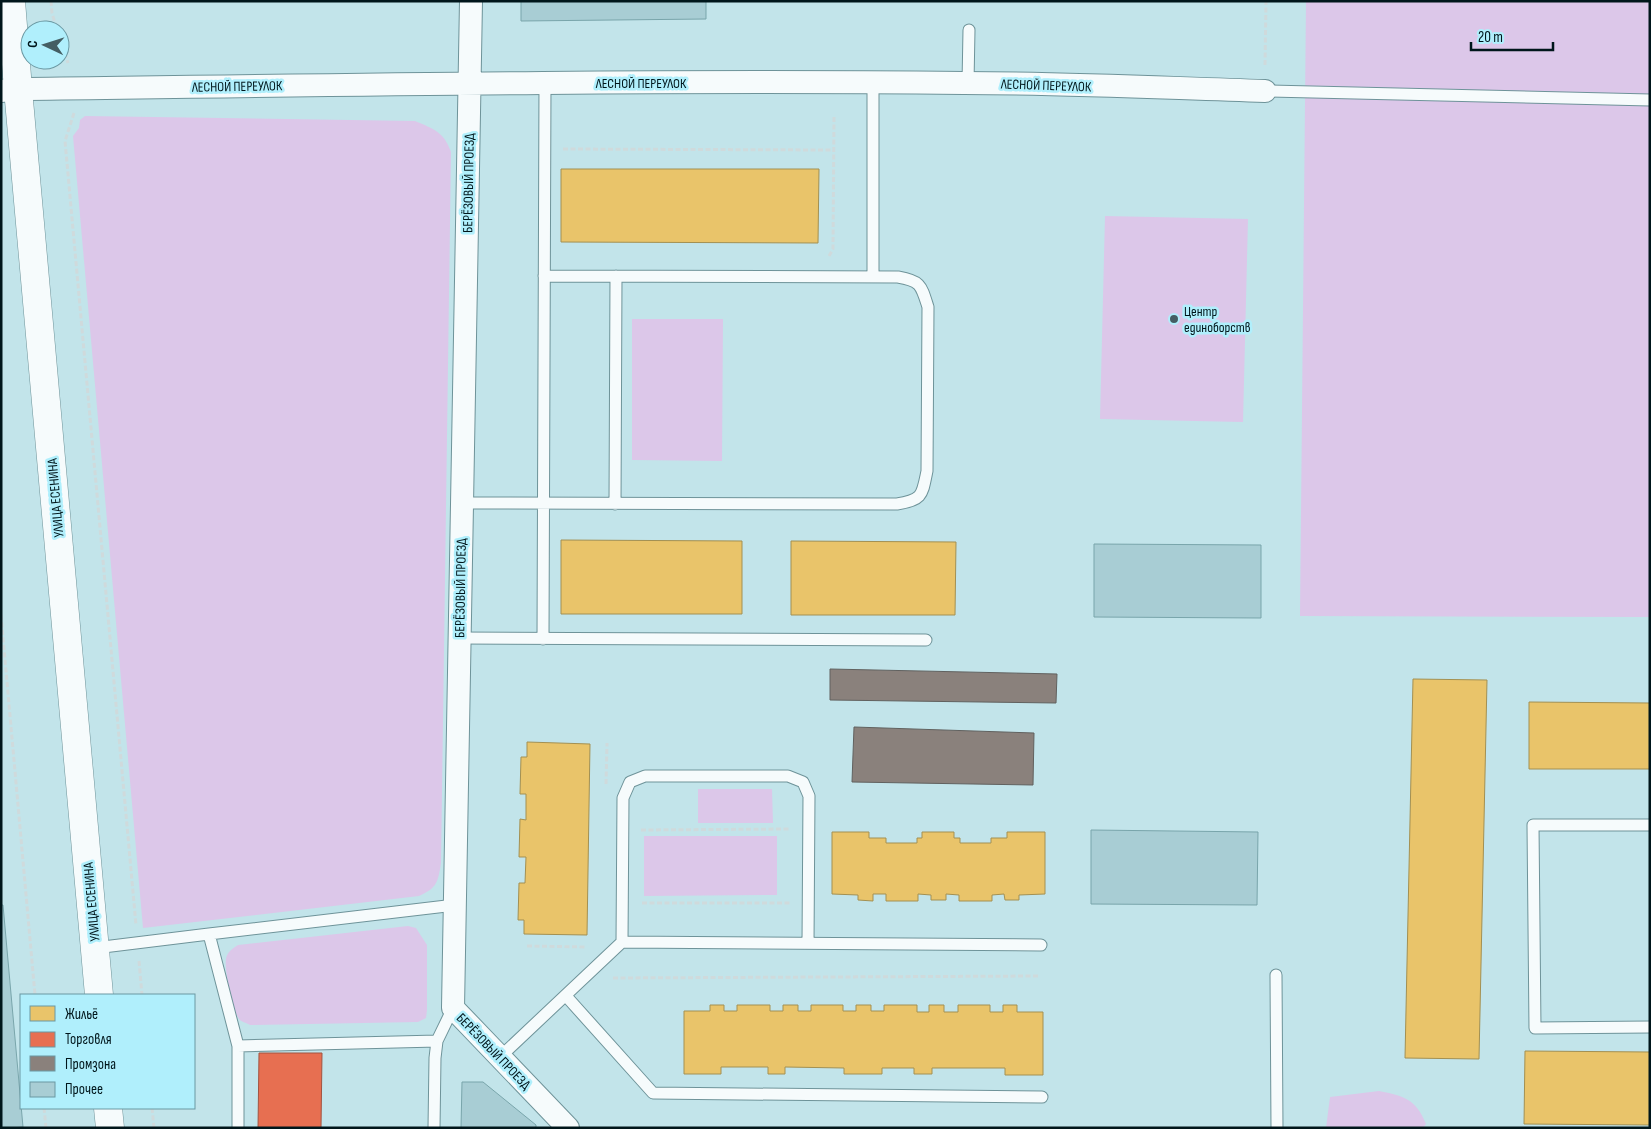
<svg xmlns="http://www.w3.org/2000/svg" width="1651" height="1129" font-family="'Sofia Sans Condensed',sans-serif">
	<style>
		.green { fill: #dcc7e9 }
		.homes { fill: #e9c46a; stroke: #a39052 }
		.shops { fill: #e76f51; stroke: #a25441 }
		.industry { fill: #8a817c; stroke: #61615f }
		.building { fill: #a8cdd4; stroke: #79a5ab }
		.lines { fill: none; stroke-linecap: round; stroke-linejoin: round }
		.service-casing { stroke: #6e9399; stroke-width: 13 }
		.minor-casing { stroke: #6e9399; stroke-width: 24 }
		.tertiary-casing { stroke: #6e9399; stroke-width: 29 }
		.path { stroke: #cfdadc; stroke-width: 3; stroke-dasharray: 5 2.5; stroke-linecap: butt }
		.service { stroke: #f6fbfc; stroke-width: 11 }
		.minor { stroke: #f6fbfc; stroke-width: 22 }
		.tertiary { stroke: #f6fbfc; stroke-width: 28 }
		.poi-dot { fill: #445e63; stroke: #b0effc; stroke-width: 2 }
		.labels { text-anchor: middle; stroke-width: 5; stroke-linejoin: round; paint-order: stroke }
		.street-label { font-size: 14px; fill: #00161b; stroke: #b0effc }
		.poi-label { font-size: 14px; fill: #00161b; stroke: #b0effc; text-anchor: start }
	</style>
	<rect width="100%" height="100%" fill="#c2e4ea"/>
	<path class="green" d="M1306,1H1650V617L1300,616Z
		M85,116L415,121C434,129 444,132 451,152L441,863C438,882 437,888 419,896L143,928L73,136L79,128L80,120Z
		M1105,216L1248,219L1243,422L1100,419Z
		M632,319H723L722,461L632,460Z
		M698,789H772L773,823H698Z
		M644,836H777V895L644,896Z
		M408,926L416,928L427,945V1010L426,1018L418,1022L250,1025C247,1023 242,1022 240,1020C233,1014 224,969 226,959C227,952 233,948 238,945Z
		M1379,1091C1404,1096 1416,1099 1426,1124L1423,1128H1326L1330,1097Z"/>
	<path class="homes" d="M561,169H819L818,243L561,242Z
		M561,540L742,541V614H561Z
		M791,541L956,542L955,615H791Z
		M1413,679L1487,680L1479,1059L1405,1058Z
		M1529,702L1650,703V769H1529Z
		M527,742L590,744L587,935L524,934V920H518L519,883H525L526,857H519L520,819L526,820V794H520L521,757H527Z
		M832,832H869V838H886V843H917V838H922V832H954V838H960V843H991V838H1007V832H1045V894L1019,895V900H1005L1004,894L992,895V901H959V895L946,894V900H931V895L918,894V901H886V894H873V901L858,900V895L832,894Z
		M710,1005H724V1011H737V1005H770V1011H783V1005H798V1011H811V1005H843V1011H856V1005H871V1011H884V1005H917V1012H929V1005H944V1012H958V1005H990V1012H1003V1005H1017V1012H1043V1075H1005V1068H932V1074H914V1068H882V1074H844V1068L785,1067V1074H768V1067H721V1074H684V1011H710Z
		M1525,1051L1650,1052V1125L1524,1124Z"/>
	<path class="shops" d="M259,1053H322L321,1128H258Z"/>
	<path class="industry" d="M830,669L1057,674L1056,703L830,700Z
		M854,727L1034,733L1033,785L852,782Z"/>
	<path class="building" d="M521,1H706V19L521,21Z
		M1094,544L1261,545V618L1094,617Z
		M1091,830L1258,832L1257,905L1091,904Z
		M1,905H3L23,1127L11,1128H1Z
		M462,1082H483L536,1125V1128H461Z"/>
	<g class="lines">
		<g class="service-casing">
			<path id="service" d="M968,83L969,30
				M1265,91L1650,100
				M873,277V83
				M462,503L897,504C923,500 922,495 927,471L928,307C921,285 921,281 898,277L544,276
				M615,504L616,276
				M459,638L926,640
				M543,639L545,83
				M1650,825H1533L1535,1028L1650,1027
				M209,934L455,905
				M622,942L623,798L630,782L645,776H788L803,782L809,796L808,943
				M95,948L209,934L238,1046L437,1041
				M1276,975L1277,1128
				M566,996L653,1093L1042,1097
				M500,1057L622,942L1041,945
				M238,1128V1046
				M434,1128L435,1058L437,1041L453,1008"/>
		</g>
		<g class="minor-casing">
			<path id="minor" d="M471,1L453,1008L568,1128
				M1,91L18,89C333,85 649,80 964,83C1065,83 1165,88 1265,91"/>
		</g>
		<g class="tertiary-casing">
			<path id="tertiary" d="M11,1L18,89L99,995
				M108,1108L110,1128"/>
		</g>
		<path class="path" d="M51,1L52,13L57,30
			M60,39L68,63
			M1265,65L1266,1
			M74,113L65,141L136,925
			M563,149L834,150
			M829,256L833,249L834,116
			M1,615L35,995
			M606,784L607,743
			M641,830L790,829
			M642,903H790
			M527,946L587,947
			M139,961L142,995
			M613,978L1040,976
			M44,1108L46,1128
			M152,1108L154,1128"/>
		<use href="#service" class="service"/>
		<use href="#minor" class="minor"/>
		<use href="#tertiary" class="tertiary"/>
	</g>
	<circle class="poi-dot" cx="1174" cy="319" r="5"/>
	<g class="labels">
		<g class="street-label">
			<text x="641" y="88">ЛЕСНОЙ ПЕРЕУЛОК</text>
			<text transform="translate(1046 85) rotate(2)" y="5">ЛЕСНОЙ ПЕРЕУЛОК</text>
			<text transform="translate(237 86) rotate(-1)" y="5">ЛЕСНОЙ ПЕРЕУЛОК</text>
			<text transform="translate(468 183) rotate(-89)" y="5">БЕРЁЗОВЫЙ ПРОЕЗД</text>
			<text transform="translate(55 498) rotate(-95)" y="5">УЛИЦА ЕСЕНИНА</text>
			<text transform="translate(460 588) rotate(-89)" y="5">БЕРЁЗОВЫЙ ПРОЕЗД</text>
			<text transform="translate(91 902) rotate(-95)" y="5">УЛИЦА ЕСЕНИНА</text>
			<text transform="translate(494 1051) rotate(46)" y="5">БЕРЁЗОВЫЙ ПРОЕЗД</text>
		</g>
		<g class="poi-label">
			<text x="1184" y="316">Центр<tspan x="1184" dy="16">единоборств</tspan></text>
		</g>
	</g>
	<rect width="1651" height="1129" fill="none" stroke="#00161b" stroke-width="5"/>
	<rect x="20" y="994" width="175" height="115" fill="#b0effc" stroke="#6a98a2"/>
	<rect x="30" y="1006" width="25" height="15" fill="#e9c46a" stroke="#6a98a2"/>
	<text x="65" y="1019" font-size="15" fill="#00161b">Жильё</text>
	<rect x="30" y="1032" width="25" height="15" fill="#e76f51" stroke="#6a98a2"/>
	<text x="65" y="1044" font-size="15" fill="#00161b">Торговля</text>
	<rect x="30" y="1056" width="25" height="15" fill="#8a817c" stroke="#6a98a2"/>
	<text x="65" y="1069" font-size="15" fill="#00161b">Промзона</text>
	<rect x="30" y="1082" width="25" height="15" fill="#a8cdd4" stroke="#6a98a2"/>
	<text x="65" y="1094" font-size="15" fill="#00161b">Прочее</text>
	<g transform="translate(45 45) rotate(274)"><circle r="24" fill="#b0effc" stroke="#6a98a2"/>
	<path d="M0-4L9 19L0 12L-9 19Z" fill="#445e63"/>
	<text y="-8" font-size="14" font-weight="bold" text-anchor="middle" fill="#00161b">С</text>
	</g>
	<path d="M1471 42v8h82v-8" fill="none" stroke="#00161b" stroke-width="2.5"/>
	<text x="1478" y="42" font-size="15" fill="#00161b" stroke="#b0effc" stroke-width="4" paint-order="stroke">20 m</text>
</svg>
